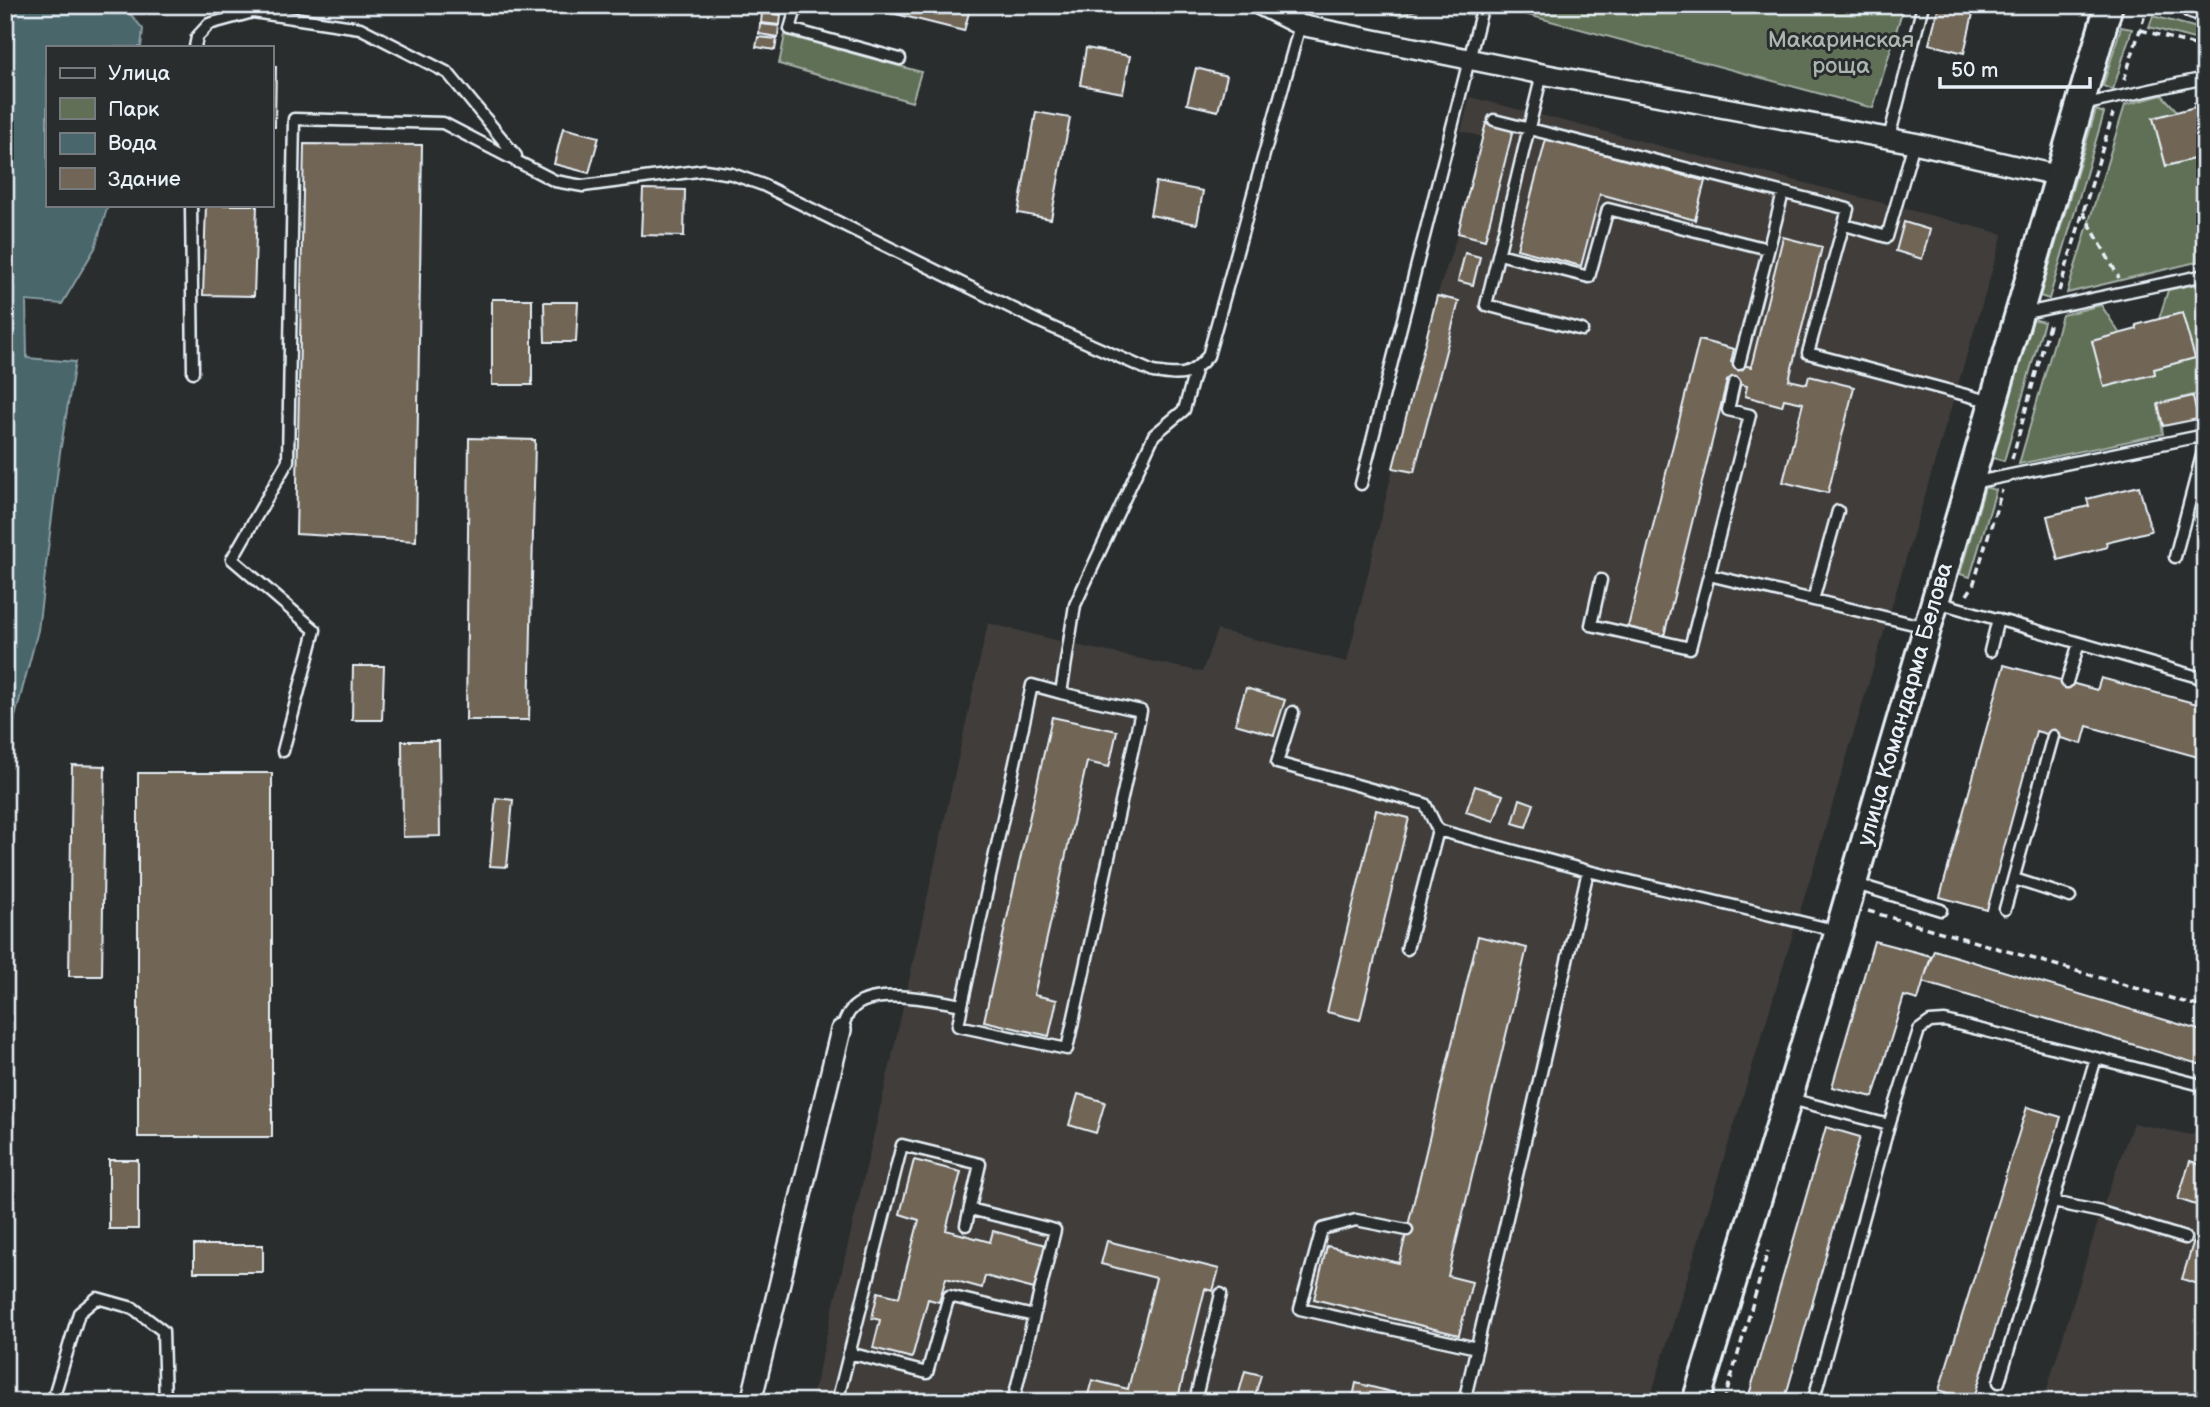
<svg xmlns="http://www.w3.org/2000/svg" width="2210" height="1407" font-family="'Balsamiq Sans',sans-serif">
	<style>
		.built { fill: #3f3e3a }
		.green { fill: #616f57; stroke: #a4b0a8; stroke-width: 2 }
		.water { fill: #48666b; stroke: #889ea3; stroke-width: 2 }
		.building { fill: #716557; stroke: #e8f1f8; stroke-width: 2 }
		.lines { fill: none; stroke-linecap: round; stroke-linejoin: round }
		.lane-casing { stroke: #e8f1f8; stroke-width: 15 }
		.street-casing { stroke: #e8f1f8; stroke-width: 24 }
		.secondary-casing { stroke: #e8f1f8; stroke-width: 32 }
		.path { stroke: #e8f1f8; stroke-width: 3.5; stroke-dasharray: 7 5; stroke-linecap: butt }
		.lane { stroke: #2a2d2e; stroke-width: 10 }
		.street { stroke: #2a2d2e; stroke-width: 19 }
		.secondary { stroke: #2a2d2e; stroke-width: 26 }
		.labels { text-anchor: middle; stroke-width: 6; stroke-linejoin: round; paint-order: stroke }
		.park-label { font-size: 23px; fill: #abb6b0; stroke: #2a2d2e }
		.street-label { font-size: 23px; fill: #e8f1f8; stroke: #2a2d2e }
	</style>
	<rect width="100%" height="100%" fill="#2a2d2e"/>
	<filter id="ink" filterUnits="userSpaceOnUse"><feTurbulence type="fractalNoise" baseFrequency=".0143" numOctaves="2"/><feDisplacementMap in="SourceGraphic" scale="14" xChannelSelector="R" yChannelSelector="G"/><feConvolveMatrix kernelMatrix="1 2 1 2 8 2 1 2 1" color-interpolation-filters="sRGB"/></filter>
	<g filter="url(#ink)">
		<path class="built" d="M1470,97L2003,234L1820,846L1649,1402H811L892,1057L988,623L1071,644L1202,672L1217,630L1347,662L1393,468L1414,472L1459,302L1437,296L1458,233L1482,137L1461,131Z
			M2133,1123L2191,1135L2205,1125V1402H2043L2101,1212Z"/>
		<path class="green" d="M1370,5H1428L1401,16Z
			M1491,5H1904L1873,108Z
			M2153,16L2205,30V42L2149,27Z
			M2121,27L2132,29L2113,90L2103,86Z
			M785,35L921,72L912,102L779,64Z
			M2162,95L2178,112L2153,118L2166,166L2205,156V260L2067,293L2125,105Z
			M2096,110L2104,113L2049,299L2040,296Z
			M2205,282V392L2158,404L2163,434L2019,464L2062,315L2101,305L2120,334L2092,341L2105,387L2155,374L2154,369L2194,358L2182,313L2159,319L2168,290Z
			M2033,319L2044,322L2004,461L1993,458Z
			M2205,483V523L2194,520Z
			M1985,487L1996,490L1970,577L1960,574Z"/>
		<path class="water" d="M5,5H123L143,29L141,47H47V205H108L95,248L62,304L26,301L27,358L75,362L60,452L38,630L15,717L9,764L5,771Z"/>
		<path class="building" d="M764,5H784L782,13L763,11Z
			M860,5H971L964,31Z
			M1939,5H1975L1964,53L1929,44Z
			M762,12L781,15L780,25L761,23Z
			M760,24L779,26L778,37L759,34Z
			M758,37L777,39L775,50L756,47Z
			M1086,48L1130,56L1123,93L1080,85Z
			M271,67H276L275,127H271Z
			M1196,68L1227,76L1218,111L1187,104Z
			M2205,100V156L2166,166L2153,118L2195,107L2194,103Z
			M1036,112L1070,118L1051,219L1018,213Z
			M1486,123L1513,130L1485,240L1458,233Z
			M563,128L599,137L589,173L554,164Z
			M1546,139L1705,181L1695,220L1600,194L1581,266L1517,249Z
			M304,144L422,145L416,541L296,534Z
			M1156,182L1203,191L1197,224L1150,215Z
			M643,189L685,190L684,236L641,235Z
			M206,205H257L254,296L203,295Z
			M1904,222L1930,230L1922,259L1896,251Z
			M1783,237L1822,247L1789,380L1807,384L1809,376L1854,387L1828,493L1783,482L1803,403L1784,399L1782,406L1745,396L1747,386L1727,381L1664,636L1628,627L1699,340L1734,349L1731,362L1751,367Z
			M1465,253L1480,257L1473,285L1458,281Z
			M1437,296L1459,301L1414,472L1393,468Z
			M492,299H532V385H492Z
			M544,302H578L576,342H545Z
			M2182,313L2195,358L2154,369L2155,374L2104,387L2092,341L2137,329L2136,325Z
			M2193,396L2198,419L2163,426L2158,404Z
			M469,438L535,440L529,720H466Z
			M2139,486L2151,531L2106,542L2107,547L2058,560L2047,516L2089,506L2087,499Z
			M2004,665L2097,690L2101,678L2205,706V759L2087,726L2082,744L2036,731L1987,910L1940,897Z
			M353,666H384L382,720H352Z
			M1246,688L1285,700L1274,735L1235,724Z
			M1052,717L1117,731L1109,767L1087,762L1034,995L1057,1000L1049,1036L984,1021Z
			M402,741H439L440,836L403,837Z
			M72,765L105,766L102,976H69Z
			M138,773H272V1137H138Z
			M1475,786L1503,795L1494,821L1466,812Z
			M496,798L513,800L507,867L490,866Z
			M1520,799L1534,804L1526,827L1513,823Z
			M1376,810L1409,818L1360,1020L1327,1012Z
			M1478,936L1527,948L1448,1276L1472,1282L1459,1335L1314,1299L1327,1246L1399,1263Z
			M1874,941L1931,956L1918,1000L1904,996L1873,1097L1832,1087Z
			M1934,950L2205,1032V1066L1923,982Z
			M1078,1094L1105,1102L1096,1133L1069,1125Z
			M2027,1107L2061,1117L1973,1401L1939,1390Z
			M1826,1127L1860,1137L1784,1402H1747Z
			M109,1160H138V1229H109Z
			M914,1160L961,1172L946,1230L990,1242L993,1231L1046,1245L1034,1289L985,1276L982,1288L946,1278L939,1302L928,1299L912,1358L873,1348L880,1320L872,1318L878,1292L899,1297L919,1220L900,1214Z
			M2190,1161L2205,1166V1208L2178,1199Z
			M2194,1240L2205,1244V1286L2182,1279Z
			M1107,1241L1219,1269L1213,1291L1205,1289L1177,1402H1086L1092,1380L1128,1389L1156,1278L1101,1264Z
			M194,1245H263V1272H194Z
			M1245,1371L1261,1375L1253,1402L1237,1400Z
			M1356,1383L1407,1396L1406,1402H1352Z"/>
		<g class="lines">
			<g class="lane-casing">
				<path id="lane" d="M797,5L790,29L900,59
					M195,47L197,37L209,24L253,12L360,28L448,73L516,156
					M1542,74L1486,305L1582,330
					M2082,105L2205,78
					M1494,120L1848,209L1808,353L1992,402
					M1889,138L1923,5
					M191,205L193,372
					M1845,225L1887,237L1914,143
					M1499,254L1589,277L1608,209L1768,249
					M2021,314L2205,275
					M1739,364L1783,193
					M1972,483L2205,435
					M1361,484L1483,5
					M2175,557L2205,444
					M1709,575L1750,415L1728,410L1734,383
					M1601,580L1591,625L1690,648L1709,575L1926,627
					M1813,600L1838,511
					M1937,602L2205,679
					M1990,651L1998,619
					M2067,682L2079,643
					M1293,712L1277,763L1425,804L1438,830L1588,871L1838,931
					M283,751L315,630L232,559L288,461L294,119L443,123L555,181L583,186L705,170L732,174L763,185L1040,322L1153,372C1181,376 1189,378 1208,356L1300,25
					M2014,879L2070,897
					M1856,884L1941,910
					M2005,909L2053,736
					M1407,949L1438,830
					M962,1005L958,1026L1067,1049L1141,711L1061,693
					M841,1030C844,1024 846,1015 851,1010C870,986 935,1000 962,1005L1032,685L1061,693L1075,605L1154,435L1184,410L1195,371
					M2096,1058L2205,1086
					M1791,1099L1889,1125
					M2053,1202L2101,1212L2185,1238
					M970,1209L1055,1230L1013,1402
					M1407,1230L1356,1220L1322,1229L1300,1309L1477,1348
					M849,1353L927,1373L949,1296L1034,1316
					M52,1402L79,1313L97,1298L133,1308L163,1331L165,1402
					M855,1402L838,1398L902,1145L980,1164L966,1225
					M1207,1402L1196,1397L1221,1294
					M1464,1402L1588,871
					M1813,1402L1889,1125L1919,1030L1930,1022L1945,1021L2096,1058L1999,1382"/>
			</g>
			<g class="street-casing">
				<path id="street" d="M1260,5L1300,25L1542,74L1914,143L2060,176
					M751,1402L841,1030"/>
			</g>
			<g class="secondary-casing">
				<path id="secondary" d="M2194,5L2205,8
					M1696,1402L1839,931L2109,5"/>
			</g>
			<path class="path" d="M2141,30L2205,48
				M2124,80L2148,5
				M2083,212L2119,278
				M2059,291L2113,114
				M2012,459L2050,322
				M1967,595L1973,586L2002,490
				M1868,911L2205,1008
				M1724,1402L1768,1251"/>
			<use href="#lane" class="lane"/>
			<use href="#street" class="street"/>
			<use href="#secondary" class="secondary"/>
		</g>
	</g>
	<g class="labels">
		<g class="park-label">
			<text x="1841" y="47">Макаринская<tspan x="1841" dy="26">роща</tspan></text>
		</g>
		<g class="street-label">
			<text transform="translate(1904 704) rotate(-74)" y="8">улица Командарма Белова</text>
		</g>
	</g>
	<rect width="2210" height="1407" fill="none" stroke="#2a2d2e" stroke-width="28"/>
	<rect x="14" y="14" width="2182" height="1379" fill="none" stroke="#e8f1f8" stroke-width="2.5" filter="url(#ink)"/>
	<rect x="46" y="46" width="228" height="161" fill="#2a2d2e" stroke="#767b7f" stroke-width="2"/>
	<rect x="60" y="68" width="35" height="10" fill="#2a2d2e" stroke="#767b7f" stroke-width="2"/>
	<text x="108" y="80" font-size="21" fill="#e8f1f8">Улица</text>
	<rect x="60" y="98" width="35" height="21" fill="#616f57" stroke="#767b7f" stroke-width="2"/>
	<text x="108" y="116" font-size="21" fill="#e8f1f8">Парк</text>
	<rect x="60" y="133" width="35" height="21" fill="#48666b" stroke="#767b7f" stroke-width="2"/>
	<text x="108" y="150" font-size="21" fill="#e8f1f8">Вода</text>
	<rect x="60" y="168" width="35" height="21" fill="#716557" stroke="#767b7f" stroke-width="2"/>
	<text x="108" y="186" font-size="21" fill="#e8f1f8">Здание</text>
	<path d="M1940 77v10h150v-10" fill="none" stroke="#e8f1f8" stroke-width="3.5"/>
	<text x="1951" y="77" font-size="21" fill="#e8f1f8" stroke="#2a2d2e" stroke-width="5" paint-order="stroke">50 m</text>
</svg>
